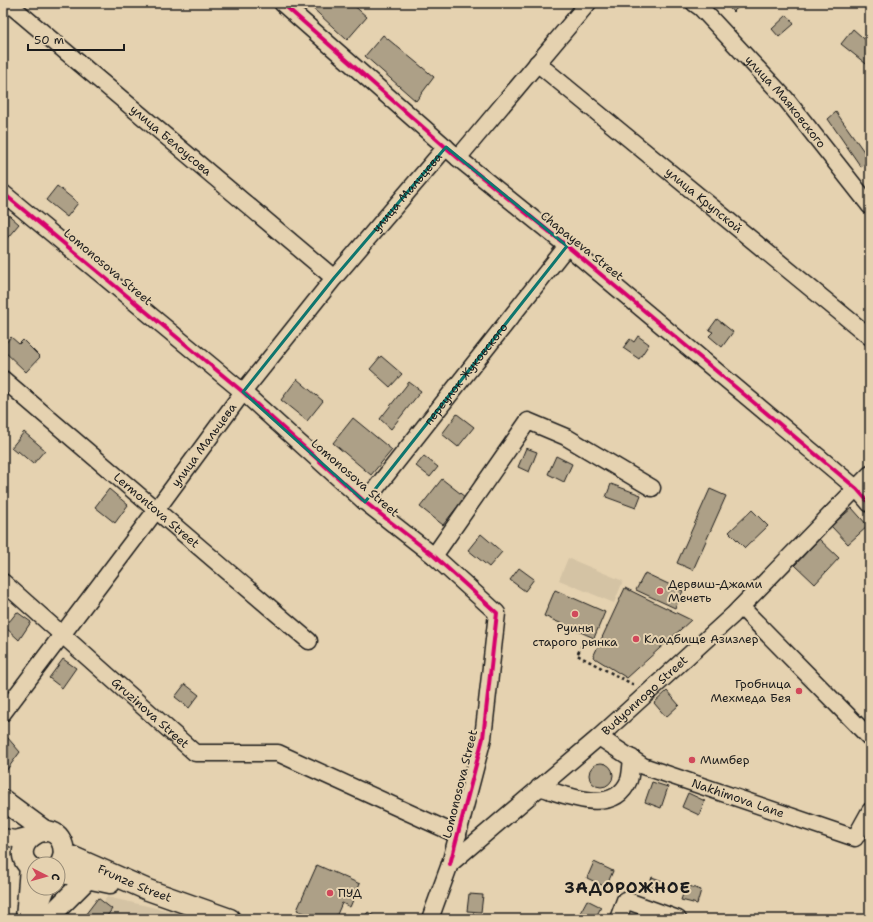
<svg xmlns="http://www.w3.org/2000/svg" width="873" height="922" font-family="'Shantell Sans',sans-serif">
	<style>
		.built { fill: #d4c3a4 }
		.building { fill: #ada087; stroke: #1c1c1c }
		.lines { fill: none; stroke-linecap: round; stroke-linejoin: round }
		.minor-casing { stroke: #1c1c1c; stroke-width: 19 }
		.major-casing { stroke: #1c1c1c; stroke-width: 23 }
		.path { stroke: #1c1c1c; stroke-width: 2.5; stroke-dasharray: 3 3; stroke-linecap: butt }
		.minor { stroke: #e5d2b0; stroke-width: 16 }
		.major { stroke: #e5d2b0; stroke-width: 20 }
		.cycleway-casing { stroke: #e5d2b0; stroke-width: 6 }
		.cycleway { stroke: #d6006c; stroke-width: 4 }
		.marked { fill: none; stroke: #0f766e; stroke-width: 3; stroke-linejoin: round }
		.poi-dot { fill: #d1495b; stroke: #e5d2b0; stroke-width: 1.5 }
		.labels { text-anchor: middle; stroke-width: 4; stroke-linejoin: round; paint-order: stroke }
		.street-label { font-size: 12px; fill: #1c1c1c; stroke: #e5d2b0 }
		.poi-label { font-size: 12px; fill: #1c1c1c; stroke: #e5d2b0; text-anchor: start }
		.district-label { font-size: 16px; font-weight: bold; letter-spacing: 1px; fill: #1c1c1c; stroke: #e5d2b0 }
	</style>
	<rect width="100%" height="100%" fill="#e5d2b0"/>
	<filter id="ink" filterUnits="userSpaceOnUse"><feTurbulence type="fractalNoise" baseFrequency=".025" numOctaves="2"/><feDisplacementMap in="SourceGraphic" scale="8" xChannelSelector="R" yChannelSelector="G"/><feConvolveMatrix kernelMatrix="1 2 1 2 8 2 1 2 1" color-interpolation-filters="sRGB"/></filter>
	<g filter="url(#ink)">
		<path class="built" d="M568,558L623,581L614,603L559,580Z
			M107,897L192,916L190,919H91Z"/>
		<path class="building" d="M307,3H351L367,17L347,40Z
			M725,3H743L733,12Z
			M787,15L794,24L779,37L772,29Z
			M853,29L870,44V67L841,44Z
			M383,35L434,77L416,101L365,56Z
			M836,112L870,160L861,167L828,119Z
			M57,186L78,203L67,217L46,200Z
			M3,210L19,224L3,243Z
			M717,319L733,332L722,347L709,336L713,332L709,330Z
			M638,336L649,344L639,359L623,348L630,339L634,342Z
			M11,337L19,344L23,340L40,357L26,372L3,350V346Z
			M381,356L402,374L390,387L370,369Z
			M297,379L323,401L307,421L281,400Z
			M409,382L421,391L391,429L380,419Z
			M457,414L474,427L458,447L442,434Z
			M353,418L392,450L371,475L333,443Z
			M24,432L45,450L33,464L18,451L17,453L11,448Z
			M526,448L537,452L529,472L518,467Z
			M424,456L438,467L430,477L416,466Z
			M556,456L572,464L564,482L548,474Z
			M442,479L465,497L443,525L420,507Z
			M611,484L641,495L636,508L606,497Z
			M109,489L128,505L115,523L95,507Z
			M710,489L726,496L693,570L677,563Z
			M852,508L868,526L848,544L831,526Z
			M752,510L768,526L745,548L729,532Z
			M481,534L502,552L489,567L468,550Z
			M819,539L839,558L815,584L795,565Z
			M519,568L534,579L525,591L510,580Z
			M645,573L683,591L675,608L636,590Z
			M625,588L691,620L627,678L593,657Z
			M555,590L605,612L594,638L544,616Z
			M17,612L31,622L19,640L5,627Z
			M63,659L76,668L62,688L49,678Z
			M185,684L199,695L189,708L175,697Z
			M667,691L679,705L666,717L654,703Z
			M7,737L20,752L6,771L3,768V741Z
			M589 775a12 12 0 1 1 24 0a12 12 0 1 1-24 0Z
			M652,782L668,787L661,808L645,802Z
			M688,793L705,801L699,815L682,807Z
			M594,862L613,871L606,887L587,878Z
			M317,865L360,884L350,907L342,903L335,919H318L297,910Z
			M652,877L665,882L661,891L649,886Z
			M686,885L701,890L697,904L681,900Z
			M469,894L483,895L481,912L467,911Z
			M98,898L112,909L105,919H82Z
			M587,900L601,907L595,919L580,913Z
			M368,912L378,919H363Z"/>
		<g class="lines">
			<g class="minor-casing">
				<g id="minor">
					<path id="s1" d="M8,3L334,278"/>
					<path d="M282,3L458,158L567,246L857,489L870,504"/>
					<path id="s2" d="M694,3L701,8L785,98L870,206"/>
					<path id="s3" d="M537,63L870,337"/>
					<path d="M458,158L588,3"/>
					<path d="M3,193L243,392L365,502L434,556L497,613L483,738L450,864"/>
					<path id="s4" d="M3,379L309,641"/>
					<path id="s5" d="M365,502L567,246"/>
					<path d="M434,556L528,421L566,437L652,488"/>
					<path id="s6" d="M3,582L195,753H278L458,835"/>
					<path d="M741,607L870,738"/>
					<path id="s7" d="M3,713L157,509L243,392L334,278L446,147"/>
					<path id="s8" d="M599,737L643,766L855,838L870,811"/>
					<path d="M539,787C566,795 614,817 629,780C631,774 631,765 632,758"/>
					<path d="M3,837L15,839L31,835"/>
					<path id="s9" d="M430,919L450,864L599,737L733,615L870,474"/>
					<path d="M618,919L625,900L678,919"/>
				</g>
			</g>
			<g class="major-casing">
				<g id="major">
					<path d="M3,800L45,831"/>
					<path id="s10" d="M64,853L148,890L230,919"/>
					<path d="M34,870C0,848 53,810 63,846C65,854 63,861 58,867"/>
					<path d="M58,872L110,883"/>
					<path d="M26,919L30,867"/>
					<path d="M33,919L45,888"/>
					<path d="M47,919L88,878"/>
				</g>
			</g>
			<path class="path" d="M585,640L577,655L636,686"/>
			<use href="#minor" class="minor"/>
			<use href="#major" class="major"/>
			<g class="cycleway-casing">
				<path id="cycleway" d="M282,3L458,158L567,246L857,489L870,504
					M3,193L243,392L365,502L434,556L497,613L483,738L450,864"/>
			</g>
			<use href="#cycleway" class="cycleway"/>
		</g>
	</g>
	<path class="marked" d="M446,147L567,246L365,502L243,392L334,278Z"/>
	<g class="poi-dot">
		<circle cx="660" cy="591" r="4"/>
		<circle cx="575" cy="614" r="4"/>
		<circle cx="636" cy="639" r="4"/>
		<circle cx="799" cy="691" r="4"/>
		<circle cx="692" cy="760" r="4"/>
		<circle cx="330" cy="893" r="4"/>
	</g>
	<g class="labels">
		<g class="street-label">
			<text dy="4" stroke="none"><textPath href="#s2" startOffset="135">улица Маяковского</textPath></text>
			<text dy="4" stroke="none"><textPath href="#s1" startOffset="213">улица Белоусова</textPath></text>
			<text dy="4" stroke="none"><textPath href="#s7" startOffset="659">улица Мальцева</textPath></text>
			<text dy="4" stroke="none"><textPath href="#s3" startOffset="216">улица Крупской</textPath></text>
			<text transform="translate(582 246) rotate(39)" y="4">Chapayeva Street</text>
			<text transform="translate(108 267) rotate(40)" y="4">Lomonosova Street</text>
			<text dy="4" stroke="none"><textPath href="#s5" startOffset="163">переулок Жуковского</textPath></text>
			<text dy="4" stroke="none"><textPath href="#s7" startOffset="335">улица Мальцева</textPath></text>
			<text transform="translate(355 478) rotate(41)" y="4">Lomonosova Street</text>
			<text dy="4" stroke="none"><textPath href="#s4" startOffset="202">Lermontova Street</textPath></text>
			<text dy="4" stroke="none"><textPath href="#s9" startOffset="316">Budyonnogo Street</textPath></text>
			<text dy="4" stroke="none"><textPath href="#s6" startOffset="197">Gruzinova Street</textPath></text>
			<text transform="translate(460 784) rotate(-76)" y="4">Lomonosova Street</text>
			<text dy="4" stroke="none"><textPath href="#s8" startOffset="153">Nakhimova Lane</textPath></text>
			<text dy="4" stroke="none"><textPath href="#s10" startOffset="77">Frunze Street</textPath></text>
		</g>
		<g class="poi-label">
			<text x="668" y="588">Дервиш-Джами<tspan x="668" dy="14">Мечеть</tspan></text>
			<text x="575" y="632" text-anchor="middle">Руины<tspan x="575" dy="14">старого рынка</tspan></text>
			<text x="644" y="643">Кладбище Азизлер</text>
			<text x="791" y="688" text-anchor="end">Гробница<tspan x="791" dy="14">Мехмеда Бея</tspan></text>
			<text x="700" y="764">Мимбер</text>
			<text x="338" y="897">ПУД</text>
		</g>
		<g class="district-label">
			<text x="628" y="893">ЗАДОРОЖНОЕ</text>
		</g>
	</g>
	<rect width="873" height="922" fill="none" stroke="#e5d2b0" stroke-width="16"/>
	<rect x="8" y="8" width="857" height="906" fill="none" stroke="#1c1c1c" stroke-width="1.5" filter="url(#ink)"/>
	<g transform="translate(46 876) rotate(96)"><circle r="19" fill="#e5d2b0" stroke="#958975"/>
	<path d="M0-3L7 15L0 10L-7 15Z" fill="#d1495b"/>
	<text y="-6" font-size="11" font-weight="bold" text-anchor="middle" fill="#1c1c1c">С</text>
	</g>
	<path d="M28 44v6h96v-6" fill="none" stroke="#1c1c1c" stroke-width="2"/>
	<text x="34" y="44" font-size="12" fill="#1c1c1c" stroke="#e5d2b0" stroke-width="3" paint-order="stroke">50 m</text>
</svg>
